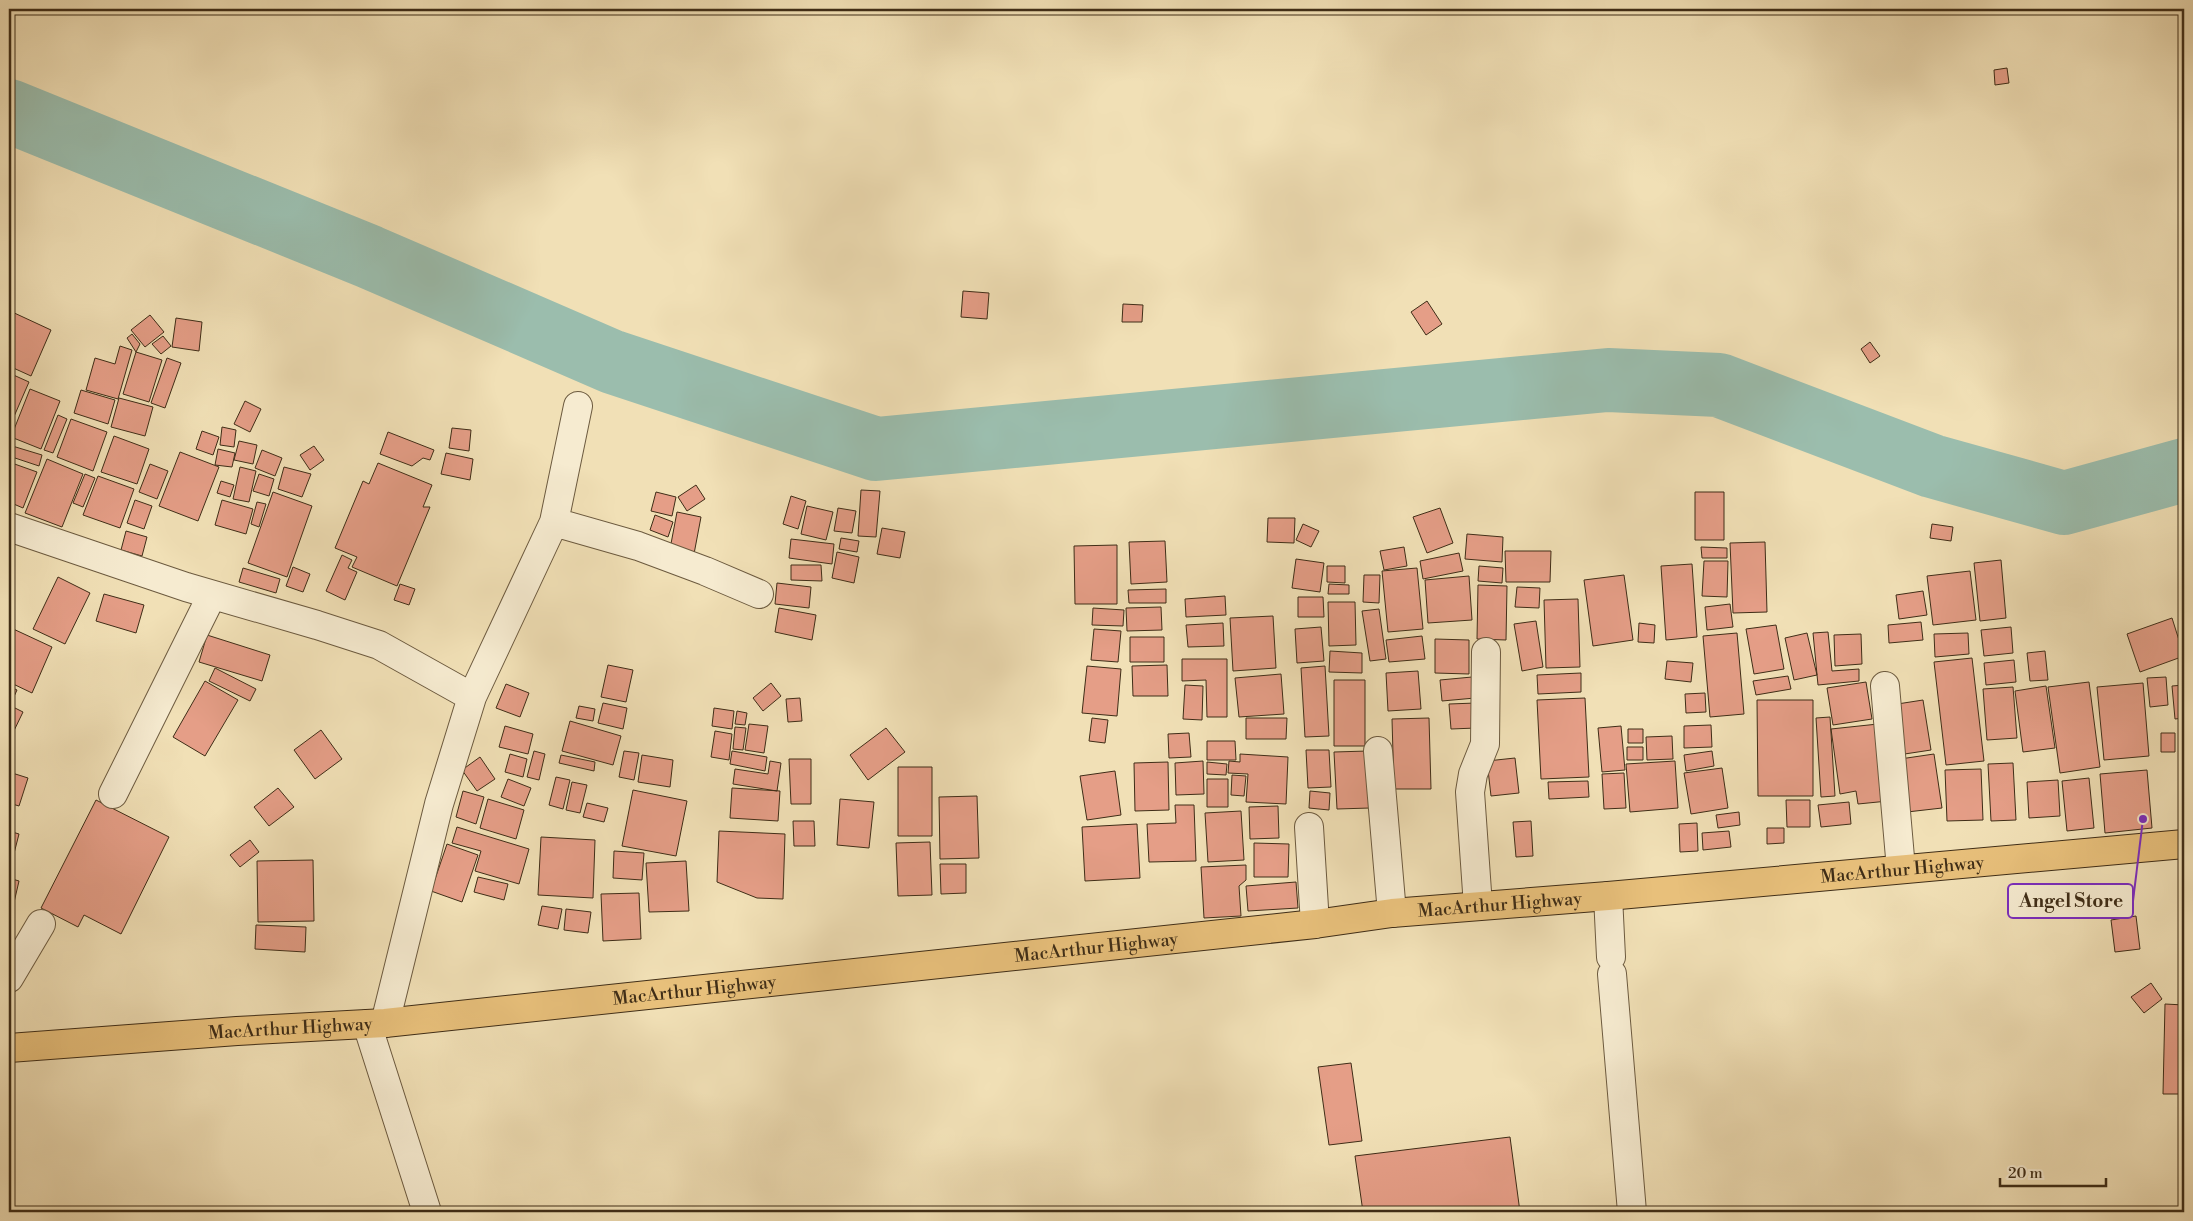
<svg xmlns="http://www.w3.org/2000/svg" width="2193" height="1221" font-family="'Libre Bodoni',serif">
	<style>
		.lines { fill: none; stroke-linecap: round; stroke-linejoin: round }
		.river { stroke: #9bbdad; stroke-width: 64 }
		.building { fill: #e59e87; stroke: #3f2d17 }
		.minor-casing { stroke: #6c5a3f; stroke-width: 30 }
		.highway-casing { stroke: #3f2d17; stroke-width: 30 }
		.minor { stroke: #f6ebd0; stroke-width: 28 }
		.highway { stroke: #e8c07b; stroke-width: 28 }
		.labels { text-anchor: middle; stroke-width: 4; stroke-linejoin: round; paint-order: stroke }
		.street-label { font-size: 18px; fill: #3f2d17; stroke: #f6ebd0 }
		.leader { fill: none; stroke: #7b2cbf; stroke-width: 2 }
		.callout-dot { fill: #7b2cbf; stroke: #f6ebd0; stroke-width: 2 }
		.callout { fill: #f6ebd0; stroke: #7b2cbf; stroke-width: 2 }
		.callout-label { font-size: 19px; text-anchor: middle; font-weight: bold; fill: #3f2d17 }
	</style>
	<rect width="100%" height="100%" fill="#f1e0b6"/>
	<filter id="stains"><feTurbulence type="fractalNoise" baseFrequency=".004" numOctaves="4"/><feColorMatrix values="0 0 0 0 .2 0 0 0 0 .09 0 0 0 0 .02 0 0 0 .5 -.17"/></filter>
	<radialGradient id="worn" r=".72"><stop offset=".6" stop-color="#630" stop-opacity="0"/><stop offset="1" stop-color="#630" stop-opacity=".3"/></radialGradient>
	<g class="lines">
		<path class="river" d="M9,111L370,257L613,362L876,449L1608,380L1719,385L1932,466L2064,503L2184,470"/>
	</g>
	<path class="building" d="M2007,68L2009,83L1995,85L1994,70Z
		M963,291L989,293L987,319L961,317Z
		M1427,301L1442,324L1426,335L1411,312Z
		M1123,304L1143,305L1142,322H1122Z
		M10,311L51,330L31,376L9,366Z
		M150,315L164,332L145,347L131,330Z
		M176,318L202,322L199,351L172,347Z
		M132,334L140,344L136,352L127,338Z
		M163,336L171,346L161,354L152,344Z
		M1870,342L1880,356L1870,363L1861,349Z
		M120,346L132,350L118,399L86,390L95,358L115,364Z
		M136,352L162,360L149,402L123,394Z
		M167,358L181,363L165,408L151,403Z
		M9,373L29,382L9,428Z
		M30,389L60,401L41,449L11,437Z
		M81,390L115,400L108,424L74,413Z
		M119,398L153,407L145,436L111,427Z
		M245,401L261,409L250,432L234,424Z
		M58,415L67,419L53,453L44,450Z
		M71,419L107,432L93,471L57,457Z
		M222,427L236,430L234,447L220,445Z
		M452,428L471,430L469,451L449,448Z
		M202,431L219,437L213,455L196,449Z
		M388,432L434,450L430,460L423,458L412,466L380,454Z
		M114,436L149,449L137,484L101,472Z
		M239,441L257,445L253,464L234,460Z
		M9,445L42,455L39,466L9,456Z
		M314,446L324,460L310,470L300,455Z
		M218,449L235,453L232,467L215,465Z
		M262,450L282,458L275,476L255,468Z
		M180,452L219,467L198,521L159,506Z
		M446,453L473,459L470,480L441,474Z
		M47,459L83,474L62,527L25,513Z
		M9,462L37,472L23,508L9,502Z
		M378,463L432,485L423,507H430L397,586L352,567L357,557L335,548L363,481L369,484Z
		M150,464L168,471L157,499L139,492Z
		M240,467L256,471L249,502L233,499Z
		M284,467L311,474L302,497L278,489Z
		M85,474L95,478L83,507L73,503Z
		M259,474L274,479L269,496L253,491Z
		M98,476L134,489L120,528L83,515Z
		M221,481L234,485L230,497L217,493Z
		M696,485L705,499L687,511L678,497Z
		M861,490L880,491L876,537L858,536Z
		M273,492L312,506L287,577L248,563Z
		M656,492L676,497L672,516L651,511Z
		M1695,492H1724V540H1695Z
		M791,496L806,501L798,529L783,524Z
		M135,500L152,506L144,529L127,523Z
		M222,500L253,509L246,534L215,525Z
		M257,502L266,504L259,527L251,524Z
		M807,506L833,512L826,540L801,534Z
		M838,508L856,511L852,533L834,531Z
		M1440,508L1453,543L1427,553L1413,517Z
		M677,512L701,517L694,554L670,549Z
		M655,515L673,522L668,537L650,530Z
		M1268,518H1295L1294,543L1267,542Z
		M1303,524L1319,531L1311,547L1296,540Z
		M1932,524L1953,527L1951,541L1930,538Z
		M882,528L905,532L900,558L877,554Z
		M126,531L147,537L142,556L121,550Z
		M1467,534L1503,537L1502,562L1465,559Z
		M841,538L859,541L857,552L839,549Z
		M791,539L834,544L832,564L789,558Z
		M1165,541L1167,582L1131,584L1129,542Z
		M1765,542L1767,612L1733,613L1730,543Z
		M1117,545V604H1075L1074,546Z
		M1404,547L1407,566L1384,570L1380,551Z
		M1701,547L1727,548V558H1702Z
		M1505,551H1551L1550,582H1506Z
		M837,552L859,557L854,583L832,578Z
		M1459,553L1463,571L1423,579L1420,561Z
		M342,555L352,560L348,568L357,572L345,600L326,591Z
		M1296,559L1324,563L1320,592L1292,588Z
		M2001,560L2006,618L1980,621L1974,563Z
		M1704,561H1728L1727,597L1702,596Z
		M1692,564L1697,637L1666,640L1661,566Z
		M791,565H821L822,581L791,580Z
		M1327,566H1345V583L1327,582Z
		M1479,566L1503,568L1502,583L1478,581Z
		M293,567L310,574L303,592L286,586Z
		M243,568L280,579L276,593L239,582Z
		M1417,568L1423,629L1388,632L1382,571Z
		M1970,571L1976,620L1933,625L1927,576Z
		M1364,575H1380L1379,603L1363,602Z
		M1624,575L1633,640L1593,646L1584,580Z
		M1469,576L1472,620L1428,623L1425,580Z
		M58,577L90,593L65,644L33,629Z
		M777,583L811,587L809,608L775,604Z
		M400,584L415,589L409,605L394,600Z
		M1329,584L1349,585V594H1328Z
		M1478,585L1507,586L1506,640L1477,639Z
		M1517,587L1540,588L1539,608L1515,607Z
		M1166,589V603H1129L1128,590Z
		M1923,591L1927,615L1899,619L1896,595Z
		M104,594L144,605L136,633L96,621Z
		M1225,596L1226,615L1186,617L1185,599Z
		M1298,597H1323L1324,617H1298Z
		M1578,599L1580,667L1546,668L1544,600Z
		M1328,602H1355L1356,645L1329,646Z
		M1730,604L1733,627L1707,630L1705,607Z
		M1161,607L1162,630L1127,631L1126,608Z
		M779,608L816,615L812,640L775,632Z
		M1093,608L1124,610L1123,626L1092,625Z
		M1379,609L1386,659L1370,661L1362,611Z
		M1273,616L1276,668L1233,671L1230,618Z
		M2172,618L2184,656L2140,672L2127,634Z
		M1536,621L1543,667L1522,671L1514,624Z
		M1921,622L1923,640L1889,643L1888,625Z
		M1223,623L1224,646L1188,647L1186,625Z
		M1639,623L1655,625L1654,643L1638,642Z
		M1776,625L1784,669L1754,674L1746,629Z
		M9,627L52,647L32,693L9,682Z
		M1321,627L1324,661L1297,663L1295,629Z
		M2011,627L2013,653L1984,656L1981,630Z
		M1094,629L1121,631L1118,662L1091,660Z
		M1828,632L1832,671L1859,669V681L1818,685L1813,633Z
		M1737,633L1744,714L1710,717L1703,636Z
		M1807,633L1817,675L1794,680L1785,638Z
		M1968,633L1969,654L1935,657L1934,634Z
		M1861,634L1862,664L1835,666L1834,635Z
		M207,635L270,655L262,681L199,662Z
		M1422,636L1425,659L1389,662L1386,640Z
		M1130,637H1164V662H1130Z
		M1435,639L1469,640V674L1435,673Z
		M1330,651L1362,653V673L1329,672Z
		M2045,651L2048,680L2030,681L2027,653Z
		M1972,658L1984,761L1946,765L1934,662Z
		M1182,659H1227V717H1207L1206,680L1182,681Z
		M2014,660L2016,682L1986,685L1984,663Z
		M1667,661L1693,663L1691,682L1665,679Z
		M608,665L633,670L626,702L601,697Z
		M1167,665L1168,696H1133L1132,666Z
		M1087,666L1121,669L1117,716L1082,713Z
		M1325,666L1329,736L1305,737L1301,668Z
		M215,668L256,689L250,701L209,681Z
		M1418,671L1421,709L1388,711L1386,673Z
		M1581,673V692L1538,694L1537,675Z
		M1281,674L1284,714L1239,717L1235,678Z
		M1788,676L1791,689L1756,695L1753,681Z
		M1472,677L1475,698L1442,701L1440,680Z
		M2166,677L2168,705L2150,707L2147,678Z
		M1334,680H1365V746H1334Z
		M205,681L238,700L205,756L173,737Z
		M1866,682L1872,719L1833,725L1827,688Z
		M2089,682L2100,767L2060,773L2048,687Z
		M771,683L781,696L763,711L753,698Z
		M2143,683L2149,756L2104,760L2097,687Z
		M506,684L529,693L520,717L496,708Z
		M1185,685L1203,686L1202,720L1183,719Z
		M2184,685V718L2175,719L2172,686Z
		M9,686L17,690L12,701L9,700Z
		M2046,686L2055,748L2023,752L2015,691Z
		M2013,687L2017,738L1987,740L1983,689Z
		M1705,693L1706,712L1686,713L1685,694Z
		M800,698L802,721L788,722L786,699Z
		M1585,698L1589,777L1541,779L1537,700Z
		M1757,700H1813V796H1758Z
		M1923,700L1931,750L1898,755L1891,705Z
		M603,703L627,708L623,729L598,723Z
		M1476,703V728L1451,729L1449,704Z
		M9,705L23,712L9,741Z
		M579,706L595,709L593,721L576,718Z
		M714,708L734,711L732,729L712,726Z
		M737,711L747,713L745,725L735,724Z
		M1830,717L1835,796L1821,797L1816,718Z
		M1092,718L1108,720L1105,743L1089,741Z
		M1246,718H1287L1286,739H1246Z
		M1429,718L1431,789H1394L1392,719Z
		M570,721L621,736L613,765L562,751Z
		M749,724L768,726L764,753L745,750Z
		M1878,724L1888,801L1858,804L1856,791L1840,794L1831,729Z
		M1711,725L1712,747L1684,748V726Z
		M505,726L533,734L528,754L499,747Z
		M1621,726L1625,770L1602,772L1598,728Z
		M2180,726H2184V765H2179Z
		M735,727L746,728L743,750L733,749Z
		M886,728L905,752L868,780L850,755Z
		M1628,729H1643V743H1628Z
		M321,730L342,759L315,779L294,750Z
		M715,731L732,734L729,760L711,757Z
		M1189,733L1191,757L1169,758L1168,734Z
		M2161,733H2175V752H2161Z
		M1672,736L1673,759L1647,760L1646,737Z
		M1207,741H1235L1236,760H1207Z
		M1627,747H1643V760H1627Z
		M1306,750H1329L1331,787L1308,788Z
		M534,751L545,754L539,780L527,777Z
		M624,751L639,753L634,780L619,777Z
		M732,751L767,757L765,771L730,764Z
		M1368,751L1370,808L1337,809L1334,752Z
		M1712,751L1714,766L1686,771L1684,755Z
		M510,754L527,759L523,777L505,772Z
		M1240,754L1288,757L1286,804L1246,802L1248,774L1228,773L1229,761L1240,762Z
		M1934,754L1942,808L1907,812L1900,759Z
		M561,755L595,762L594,771L559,763Z
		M642,755L673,760L670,787L638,782Z
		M480,757L495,779L477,791L462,770Z
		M1515,758L1519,793L1491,796L1487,761Z
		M789,759H811V804H791Z
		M770,761L781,763L777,791L733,784L735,769L768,774Z
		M1203,761L1204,794L1176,795L1175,763Z
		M1675,761L1678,808L1630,812L1626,764Z
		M1168,762L1169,810L1135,811L1134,763Z
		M1207,762L1227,764L1226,775L1207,774Z
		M2013,763L2016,820L1991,821L1988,764Z
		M898,767H932V836H898Z
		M1722,768L1728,808L1691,814L1684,773Z
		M1981,769L1983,820L1947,821L1945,770Z
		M2147,770L2152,828L2105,833L2100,774Z
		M1115,771L1121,815L1087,820L1080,776Z
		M9,772L28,778L19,806L9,803Z
		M1624,773L1626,808L1604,809L1602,774Z
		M1232,775L1246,776L1244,796L1231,795Z
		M556,777L570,780L563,809L549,805Z
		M2089,778L2094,828L2067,831L2062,781Z
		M508,779L531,788L524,806L501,797Z
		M1207,779H1228V807H1207Z
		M2058,780L2060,816L2029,818L2027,782Z
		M1588,781L1589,797L1549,799L1548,782Z
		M572,782L587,785L580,813L566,810Z
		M278,788L294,807L269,826L254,807Z
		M732,788L780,791L778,821L730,818Z
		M633,790L687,801L676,856L622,846Z
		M463,791L484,797L476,824L456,817Z
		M1310,791L1330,793L1329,810L1309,808Z
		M977,796L979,858L940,859L939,797Z
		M488,799L524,810L516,839L480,828Z
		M840,799L874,802L869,848L837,845Z
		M96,800L169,837L121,934L84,915L78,927L41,908Z
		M1786,800H1810V827H1787Z
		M1849,802L1851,824L1821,827L1818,805Z
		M587,803L608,808L604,822L583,817Z
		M1175,805H1194L1196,861L1149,862L1147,824L1176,823Z
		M1278,806L1279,838L1250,839L1249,807Z
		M1241,811L1244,860L1208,862L1205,813Z
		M1739,812L1740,825L1718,828L1716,815Z
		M793,821H814L815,846H794Z
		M1531,821L1533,856L1516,857L1513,822Z
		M1697,823L1698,851L1680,852L1679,824Z
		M1137,824L1140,878L1085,881L1082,827Z
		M457,827L529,849L519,884L475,871L481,851L452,843Z
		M1767,828H1784V843L1767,844Z
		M9,831L19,834L10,869H9Z
		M719,831L785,834L783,899L757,898L717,882Z
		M1729,831L1731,847L1703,850L1702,833Z
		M541,837L595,840L593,898L538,895Z
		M250,840L259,852L240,867L230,855Z
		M930,842L932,895L898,896L896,843Z
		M1254,843L1289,844L1288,877H1254Z
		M447,844L478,855L462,902L431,891Z
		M614,851L644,853L642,880L613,878Z
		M313,860L314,921L258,922L257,861Z
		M686,861L689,911L649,912L646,863Z
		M940,864H966V893L941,894Z
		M1246,865V880L1239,886L1241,916L1204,918L1201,867Z
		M478,877L508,884L504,900L474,892Z
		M9,878L19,881L9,924Z
		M1296,882L1298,908L1248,911L1246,886Z
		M639,893L641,939L603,941L601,894Z
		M542,906L562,909L558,929L538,925Z
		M566,909L591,912L588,933L564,930Z
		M2136,916L2140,949L2115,952L2111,920Z
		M256,925L306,927L305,952L255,949Z
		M2151,983L2162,999L2144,1013L2131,997Z
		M2165,1004L2184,1005V1094H2163Z
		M1351,1063L1362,1141L1329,1145L1318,1067Z
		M1510,1137L1520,1212H1363L1355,1156Z"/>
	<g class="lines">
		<g class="minor-casing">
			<path id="minor" d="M554,522L638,546L705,571L759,594
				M9,527L186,587L317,625L379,645L472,697L439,804L385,1023
				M1885,686L1901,869
				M472,697L554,522L578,406
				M1378,751L1392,913
				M113,794L212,595
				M1309,827L1315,924
				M1608,896L1611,957
				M1478,906L1470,792L1473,774L1485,744L1486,652
				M1612,974L1632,1212
				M9,978L41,924
				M367,1024L427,1212"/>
		</g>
		<g class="highway-casing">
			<g id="highway">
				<path id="s1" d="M9,1048L237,1031L385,1023L1315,924L1392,913L1608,896L2184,844"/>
			</g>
		</g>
		<use href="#minor" class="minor"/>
		<use href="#highway" class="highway"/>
	</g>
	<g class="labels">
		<g class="street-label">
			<text dy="6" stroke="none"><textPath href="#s1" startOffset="1902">MacArthur Highway</textPath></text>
			<text dy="6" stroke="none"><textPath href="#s1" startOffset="1498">MacArthur Highway</textPath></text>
			<text dy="6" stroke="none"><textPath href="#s1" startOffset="1092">MacArthur Highway</textPath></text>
			<text dy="6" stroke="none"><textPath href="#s1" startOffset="688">MacArthur Highway</textPath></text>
			<text dy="6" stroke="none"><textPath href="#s1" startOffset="282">MacArthur Highway</textPath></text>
		</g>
	</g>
	<path class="leader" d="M2143 819L2133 901"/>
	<circle class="callout-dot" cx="2143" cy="819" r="5"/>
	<rect class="callout" x="2008" y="884" width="125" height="34" rx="5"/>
	<g class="callout-label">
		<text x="2071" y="907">Angel Store</text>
	</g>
	<rect width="2193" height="1221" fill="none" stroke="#f1e0b6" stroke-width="30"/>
	<rect x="10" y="10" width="2173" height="1201" fill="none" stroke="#3f2d17" stroke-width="2.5"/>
	<rect x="15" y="15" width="2163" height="1191" fill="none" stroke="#3f2d17"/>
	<path d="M2000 1178v8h106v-8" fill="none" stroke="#3f2d17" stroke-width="2.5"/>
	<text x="2008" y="1178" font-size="15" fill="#3f2d17" stroke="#f6ebd0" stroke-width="4" paint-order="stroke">20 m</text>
	<rect width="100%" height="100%" filter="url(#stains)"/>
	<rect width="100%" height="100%" fill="url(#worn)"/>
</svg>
